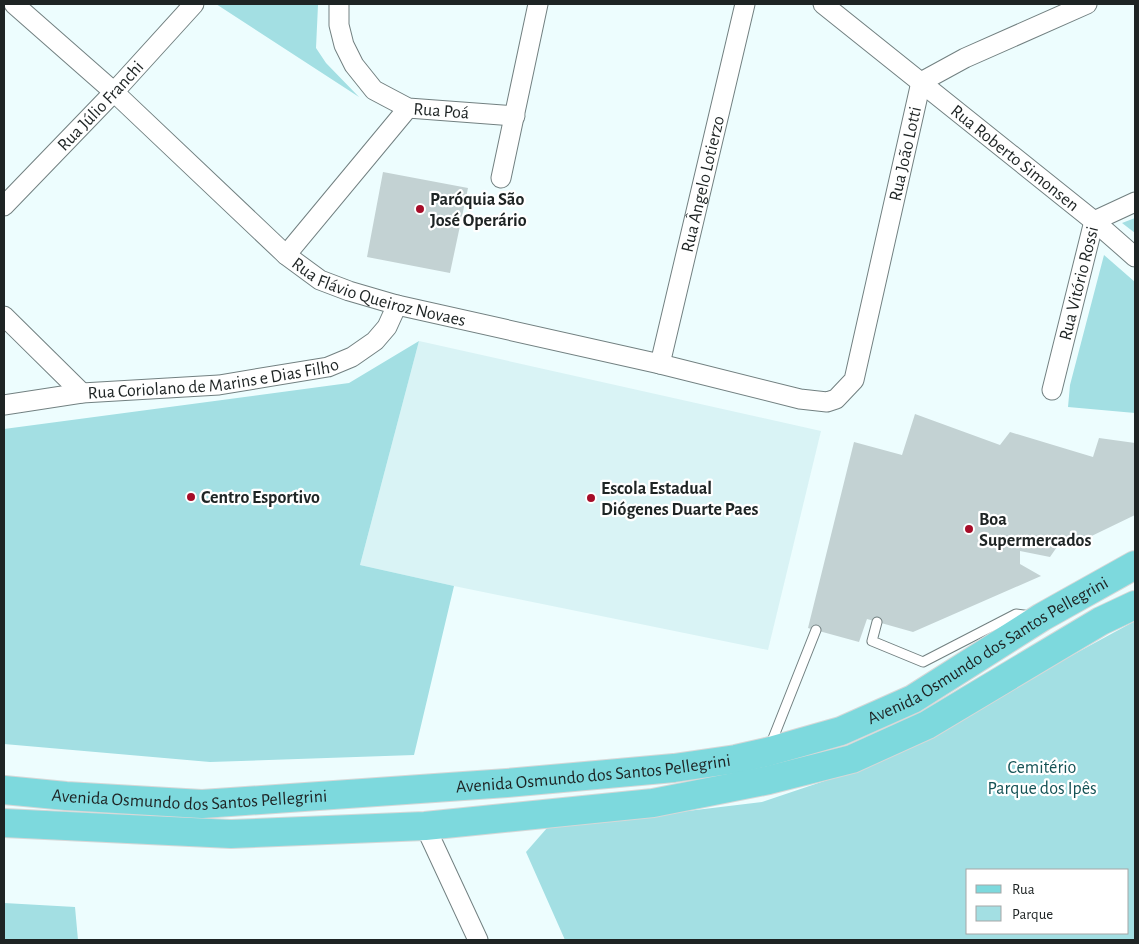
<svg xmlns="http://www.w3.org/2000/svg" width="1139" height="944" font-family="'Alegreya Sans',sans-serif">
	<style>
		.built { fill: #d9f3f5 }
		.green { fill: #a3dfe3; fill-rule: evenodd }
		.building { fill: #c3d2d3 }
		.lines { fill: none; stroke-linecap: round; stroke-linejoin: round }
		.lane-casing { stroke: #728081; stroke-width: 11 }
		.street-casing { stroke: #728081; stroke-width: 21 }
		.primary-casing { stroke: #d6d8d8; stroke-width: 30 }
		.lane { stroke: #fff; stroke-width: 9 }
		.street { stroke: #fff; stroke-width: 19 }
		.primary { stroke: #7dd9dd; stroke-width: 28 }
		.poi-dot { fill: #a60d29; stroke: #fff; stroke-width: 2 }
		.labels { text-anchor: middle; stroke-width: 4.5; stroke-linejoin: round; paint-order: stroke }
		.street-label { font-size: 18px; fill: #1e2424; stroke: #fff }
		.poi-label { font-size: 18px; font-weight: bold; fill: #1e2424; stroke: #fff; text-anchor: start }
		.park-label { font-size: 18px; fill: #145255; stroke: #fff }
	</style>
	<rect width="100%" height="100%" fill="#edfdfe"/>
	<path class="built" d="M419,341L821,431L768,650L454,586L360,565Z"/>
	<path class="green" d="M216,4H316L318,5L316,48L326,63L359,97Z
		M1135,218V233L1122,223Z
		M1104,255L1135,282V413L1068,407L1070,385Z
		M419,341L360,565L454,586L414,755L210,762L4,744V429L349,383Z
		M1135,621V940H565L526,852L547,828L762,802L854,771L942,726ZM968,870H1128V933H968Z
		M4,903L75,907L78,940H4Z"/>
	<path class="building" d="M383,172L468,188L450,273L367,257Z
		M915,414L1000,445L1010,432L1093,457L1099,438L1135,443V515L1075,544H1059L1050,557L1020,551V564L1041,576L913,632L867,619L859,642L808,628L854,442L902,455Z"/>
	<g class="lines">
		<g class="lane-casing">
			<path id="lane" d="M877,622L872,641L923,662L1016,614L1031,616
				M770,746L816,630"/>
		</g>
		<g class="street-casing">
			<g id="street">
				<path id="s1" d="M14,4L114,92L286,255L320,280L349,291L397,305L660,364L800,399L827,402L836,399L854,380L921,82L965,58L1087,4"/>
				<path id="s2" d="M339,4V25L344,45L354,65L374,90L408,108L515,116"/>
				<path id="s3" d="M823,4L1094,221L1135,257"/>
				<path d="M501,178L538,4"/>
				<path id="s4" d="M4,206L114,92L194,4"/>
				<path d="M1094,221L1135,202"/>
				<path d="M286,255L408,108"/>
				<path d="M4,316L82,393"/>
				<path id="s5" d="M660,364L745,4"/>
				<path id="s6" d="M1052,390L1094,221"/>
				<path id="s7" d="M4,405L82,393L219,385L328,367L352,357L375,341L387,327L397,305"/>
				<path d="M425,826L478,940"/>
			</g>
		</g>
		<g class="primary-casing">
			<g id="primary">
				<path id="s8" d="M4,790L66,796L202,804L507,783L674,768L736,759L767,752L841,731L913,699L1042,617L1135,565"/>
				<path d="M4,823L231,834L425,826L653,803L769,780L852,759L927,725L1101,621L1135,605"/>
			</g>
		</g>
		<use href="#lane" class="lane"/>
		<use href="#street" class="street"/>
		<use href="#primary" class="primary"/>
	</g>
	<g class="poi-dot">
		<circle cx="420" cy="209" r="5"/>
		<circle cx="191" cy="497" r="5"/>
		<circle cx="591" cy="498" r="5"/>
		<circle cx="969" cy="529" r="5"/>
	</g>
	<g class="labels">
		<g class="street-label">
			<text dy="6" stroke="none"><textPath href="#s4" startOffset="139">Rua Júlio Franchi</textPath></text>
			<text dy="6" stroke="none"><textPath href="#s2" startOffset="168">Rua Poá</textPath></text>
			<text dy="6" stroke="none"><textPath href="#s1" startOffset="1202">Rua João Lotti</textPath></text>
			<text dy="6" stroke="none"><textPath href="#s3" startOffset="246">Rua Roberto Simonsen</textPath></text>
			<text dy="6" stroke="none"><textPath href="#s5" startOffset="185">Rua Ângelo Lotierzo</textPath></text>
			<text dy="6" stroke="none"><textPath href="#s6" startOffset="110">Rua Vitório Rossi</textPath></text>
			<text dy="6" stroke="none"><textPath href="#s1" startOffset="472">Rua Flávio Queiroz Novaes</textPath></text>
			<text dy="6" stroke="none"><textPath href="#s7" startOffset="211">Rua Coriolano de Marins e Dias Filho</textPath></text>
			<text dy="6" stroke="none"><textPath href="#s8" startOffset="1011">Avenida Osmundo dos Santos Pellegrini</textPath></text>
			<text dy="6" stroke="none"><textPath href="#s8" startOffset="591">Avenida Osmundo dos Santos Pellegrini</textPath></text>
			<text dy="6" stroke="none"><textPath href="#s8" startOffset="186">Avenida Osmundo dos Santos Pellegrini</textPath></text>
		</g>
		<g class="poi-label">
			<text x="430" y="205">Paróquia São<tspan x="430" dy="21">José Operário</tspan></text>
			<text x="601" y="494">Escola Estadual<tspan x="601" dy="21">Diógenes Duarte Paes</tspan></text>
			<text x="201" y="503">Centro Esportivo</text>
			<text x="979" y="525">Boa<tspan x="979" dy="21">Supermercados</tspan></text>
		</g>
		<g class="park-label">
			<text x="1042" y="773">Cemitério<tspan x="1042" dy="21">Parque dos Ipês</tspan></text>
		</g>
	</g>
	<rect width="1139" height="944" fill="none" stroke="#1e2424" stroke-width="10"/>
	<rect x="966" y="869" width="162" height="65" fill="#ffffff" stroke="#a5a7a7"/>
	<rect x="976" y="885" width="25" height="8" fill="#7dd9dd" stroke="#a5a7a7"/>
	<text x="1012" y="894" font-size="15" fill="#1e2424">Rua</text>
	<rect x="976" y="906" width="25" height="15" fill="#a3dfe3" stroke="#a5a7a7"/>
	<text x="1012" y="919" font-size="15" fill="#1e2424">Parque</text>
</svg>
